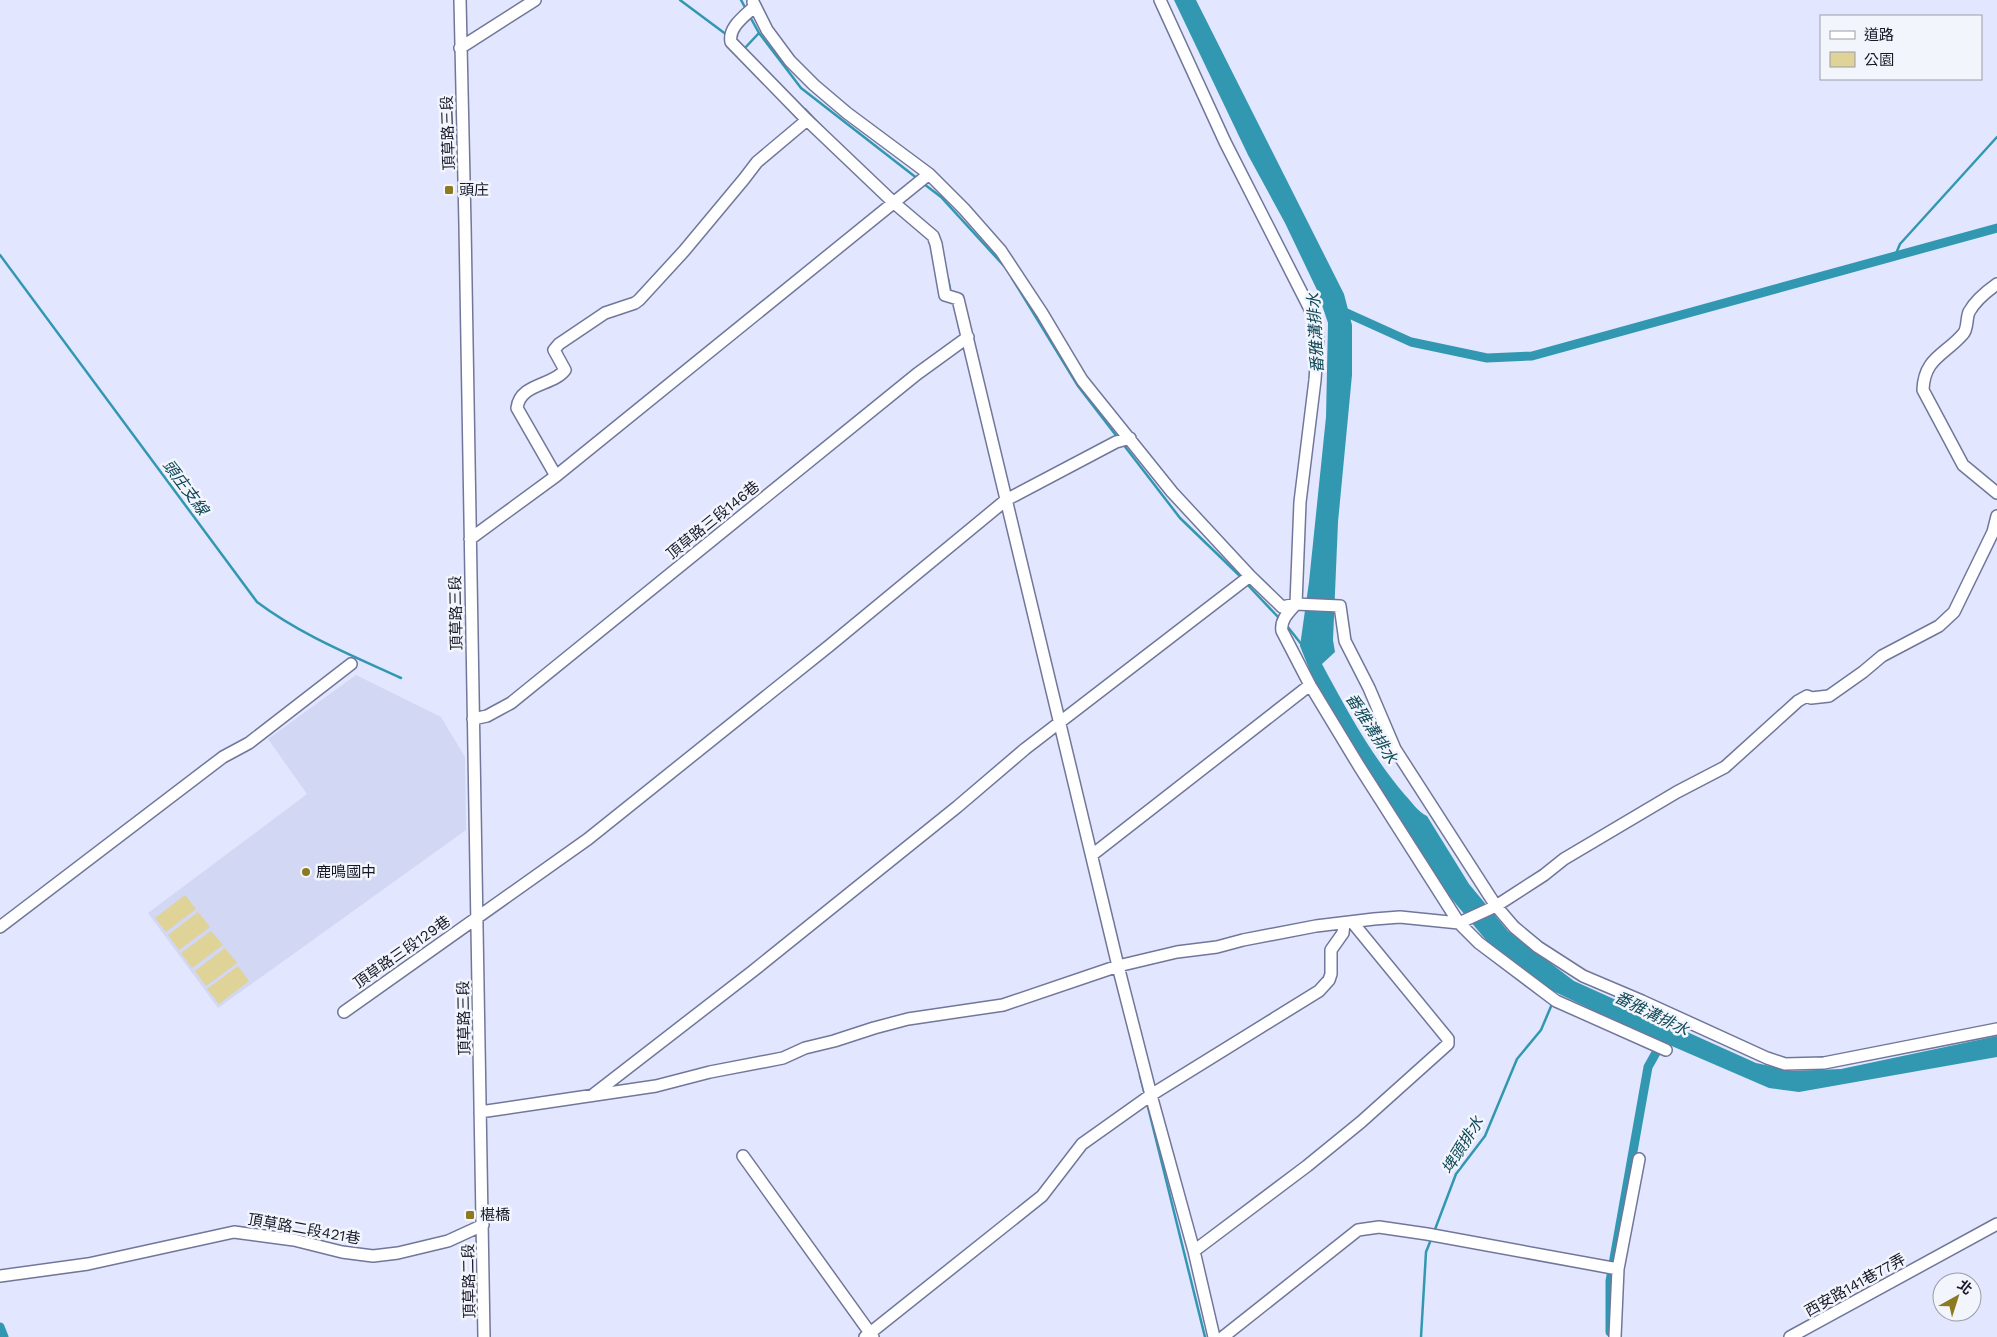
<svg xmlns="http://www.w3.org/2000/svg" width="1997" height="1337" font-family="'Work Sans','Noto Sans TC',sans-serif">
	<rect width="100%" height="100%" fill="#e2e6fe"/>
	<path fill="#d2d7f3" d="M356 675 441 717 465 757 466 830 218 1008 148 913 307 794 268 739Z"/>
	<path fill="#dfd398" d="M185 895 196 909 166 932 155 918Z
		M198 912 210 927 179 950 168 935Z
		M211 931 223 945 192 968 181 953Z
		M225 948 237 963 206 986 195 971Z
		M238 966 249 981 219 1004 207 989Z"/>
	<path fill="#3298b1" d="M1174 0H1196L1344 294 1352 325V375L1338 522 1333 640 1335 652 1322 664C1346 709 1371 755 1405 795 1412 802 1418 812 1427 816L1469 884 1508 931 1574 981 1756 1063 1792 1071 1841 1069 1997 1036V1057L1799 1092 1769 1088 1623 1025 1549 989 1491 946 1450 897 1354 748 1312 676 1300 646 1309 582 1326 417 1328 323 1317 290 1285 223 1248 155Z"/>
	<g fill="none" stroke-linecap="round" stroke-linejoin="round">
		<path stroke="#3298b1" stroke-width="2.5" d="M680 0 727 35
			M741 0 747 11
			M749 15 759 33 801 88 918 179
			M743 50 759 33
			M805 109 822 127
			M924 184 941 197 1005 267
			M0 255 257 602C301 635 351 655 401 678
			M1895 256 1900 244 1997 137
			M1012 278 1078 386 1118 438
			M948 279 951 293
			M1123 444 1180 518 1242 578
			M1245 582 1279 618
			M1287 626 1302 645
			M1140 1076 1145 1095
			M1147 1103 1205 1337
			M1434 1232 1456 1174 1485 1136 1517 1059 1541 1030 1552 1004
			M1421 1337 1426 1252 1432 1237"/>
		<path stroke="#3298b1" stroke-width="9" d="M1338 309 1411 342 1487 358 1532 356 1997 228
			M0 1327 4 1337
			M1610 1332V1281L1648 1067 1662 1042"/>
		<defs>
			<path id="minor" d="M460 0 465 225 484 1337
				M1160 0 1225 142 1312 313 1318 336 1315 380 1300 502 1296 604C1289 612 1280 620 1282 631L1310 685 1359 766 1459 923 1479 943 1556 1001 1666 1050
				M753 2 755 6C745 16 728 27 731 42L807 120 893 202 933 236 936 244 945 295 958 299 1118 966 1151 1095 1194 1251 1214 1337
				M755 6 767 30 790 61 814 85 847 113 929 174 964 209 1001 251 1042 313 1082 380 1172 492 1250 576 1282 607 1296 604 1340 606 1345 641 1369 688 1395 749 1496 906 1514 927 1538 947 1583 976 1642 1001 1767 1058 1785 1064 1824 1063 1997 1029
				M460 48 535 0
				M1997 284C1987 291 1975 301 1969 312 1966 319 1968 329 1963 334 1945 355 1924 358 1923 390L1963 465 1997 493
				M556 476 517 408C520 383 553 386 565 370L554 350 559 344 605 313 635 303 639 300 684 251 744 179 757 162 807 120
				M470 539 556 476 929 174
				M473 719 487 716 511 703 917 374 968 337
				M1092 855 1310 685
				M0 927 223 757 249 743 351 664
				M344 1012 588 839 829 646 1006 500 1116 442 1130 438
				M594 1094 753 971 957 807 1025 749 1250 576
				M480 1112 656 1086 710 1072 783 1058 805 1048 834 1041 874 1028 908 1019 1003 1005 1118 966 1177 952 1217 947 1243 940 1316 926 1374 919 1400 917 1459 923 1496 906 1544 875 1564 859 1677 792 1725 767 1798 701 1807 696 1811 698 1829 696 1863 672 1882 656 1939 626 1954 612 1993 532 1997 516
				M743 1156 873 1337
				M1194 1251 1307 1166 1361 1122 1448 1044V1039L1353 923
				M0 1276 88 1264 234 1232 294 1240 342 1252 373 1256 398 1253 448 1241 483 1225
				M865 1337 1042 1196 1082 1144 1151 1095 1319 991 1329 980 1331 974V950L1343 933 1344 923
				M1223 1337 1358 1230 1379 1227 1427 1234 1618 1269
				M1615 1337 1618 1269 1639 1159
				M1790 1337 1997 1224"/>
		</defs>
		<use href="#minor" stroke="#71779a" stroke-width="14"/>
		<use href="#minor" stroke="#fff" stroke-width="11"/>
	</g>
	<g fill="#8b7a1f" stroke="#f3f5fd" stroke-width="2">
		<rect x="444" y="185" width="10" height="10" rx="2.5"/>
		<circle cx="306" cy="872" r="5"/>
		<rect x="465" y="1210" width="10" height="10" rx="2.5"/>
	</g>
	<g text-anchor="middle" stroke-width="5" stroke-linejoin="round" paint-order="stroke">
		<g font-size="15" fill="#171927" stroke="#f3f5fd">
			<text transform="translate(448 133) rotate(-92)" y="5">頂草路三段</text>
			<text transform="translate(713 520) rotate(-39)" y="5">頂草路三段146巷</text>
			<text transform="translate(456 613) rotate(-91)" y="5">頂草路三段</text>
			<text transform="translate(402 952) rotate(-35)" y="5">頂草路三段129巷</text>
			<text transform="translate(464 1018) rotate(-91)" y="5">頂草路三段</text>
			<text transform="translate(304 1229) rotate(10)" y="5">頂草路二段421巷</text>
			<text transform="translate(469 1281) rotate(-91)" y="5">頂草路二段</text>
			<text transform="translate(1855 1285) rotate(-29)" y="5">西安路141巷77弄</text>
		</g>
		<g font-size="15" fill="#171927" stroke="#f3f5fd" text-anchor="start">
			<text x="459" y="195">頭庄</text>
			<text x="316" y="877">鹿鳴國中</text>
			<text x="480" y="1220">椹橋</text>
		</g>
		<g font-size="16" font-style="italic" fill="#0e4856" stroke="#f3f5fd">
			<text transform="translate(1315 333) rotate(-93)" y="6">番雅溝排水</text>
			<text transform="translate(186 487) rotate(53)" y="6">頭庄支線</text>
			<text transform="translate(1372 728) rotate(57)" y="6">番雅溝排水</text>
			<text transform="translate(1652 1013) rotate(26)" y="6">番雅溝排水</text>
			<text transform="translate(1462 1145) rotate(-58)" y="6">埤頭排水</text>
		</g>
	</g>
	<rect x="1820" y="15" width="162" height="65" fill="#f3f5fd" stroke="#9b9da7"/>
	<rect x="1830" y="31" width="25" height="8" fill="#ffffff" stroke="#9b9da7"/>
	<text x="1864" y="40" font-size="15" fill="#171927">道路</text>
	<rect x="1830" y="52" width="25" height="15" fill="#dfd398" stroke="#9b9da7"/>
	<text x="1864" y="65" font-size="15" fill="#171927">公園</text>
	<g transform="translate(1957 1297) rotate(39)"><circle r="24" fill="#f3f5fd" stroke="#9b9da7"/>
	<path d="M0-4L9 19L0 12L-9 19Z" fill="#8b7a1f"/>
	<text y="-8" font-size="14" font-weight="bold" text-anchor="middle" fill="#171927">北</text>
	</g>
</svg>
